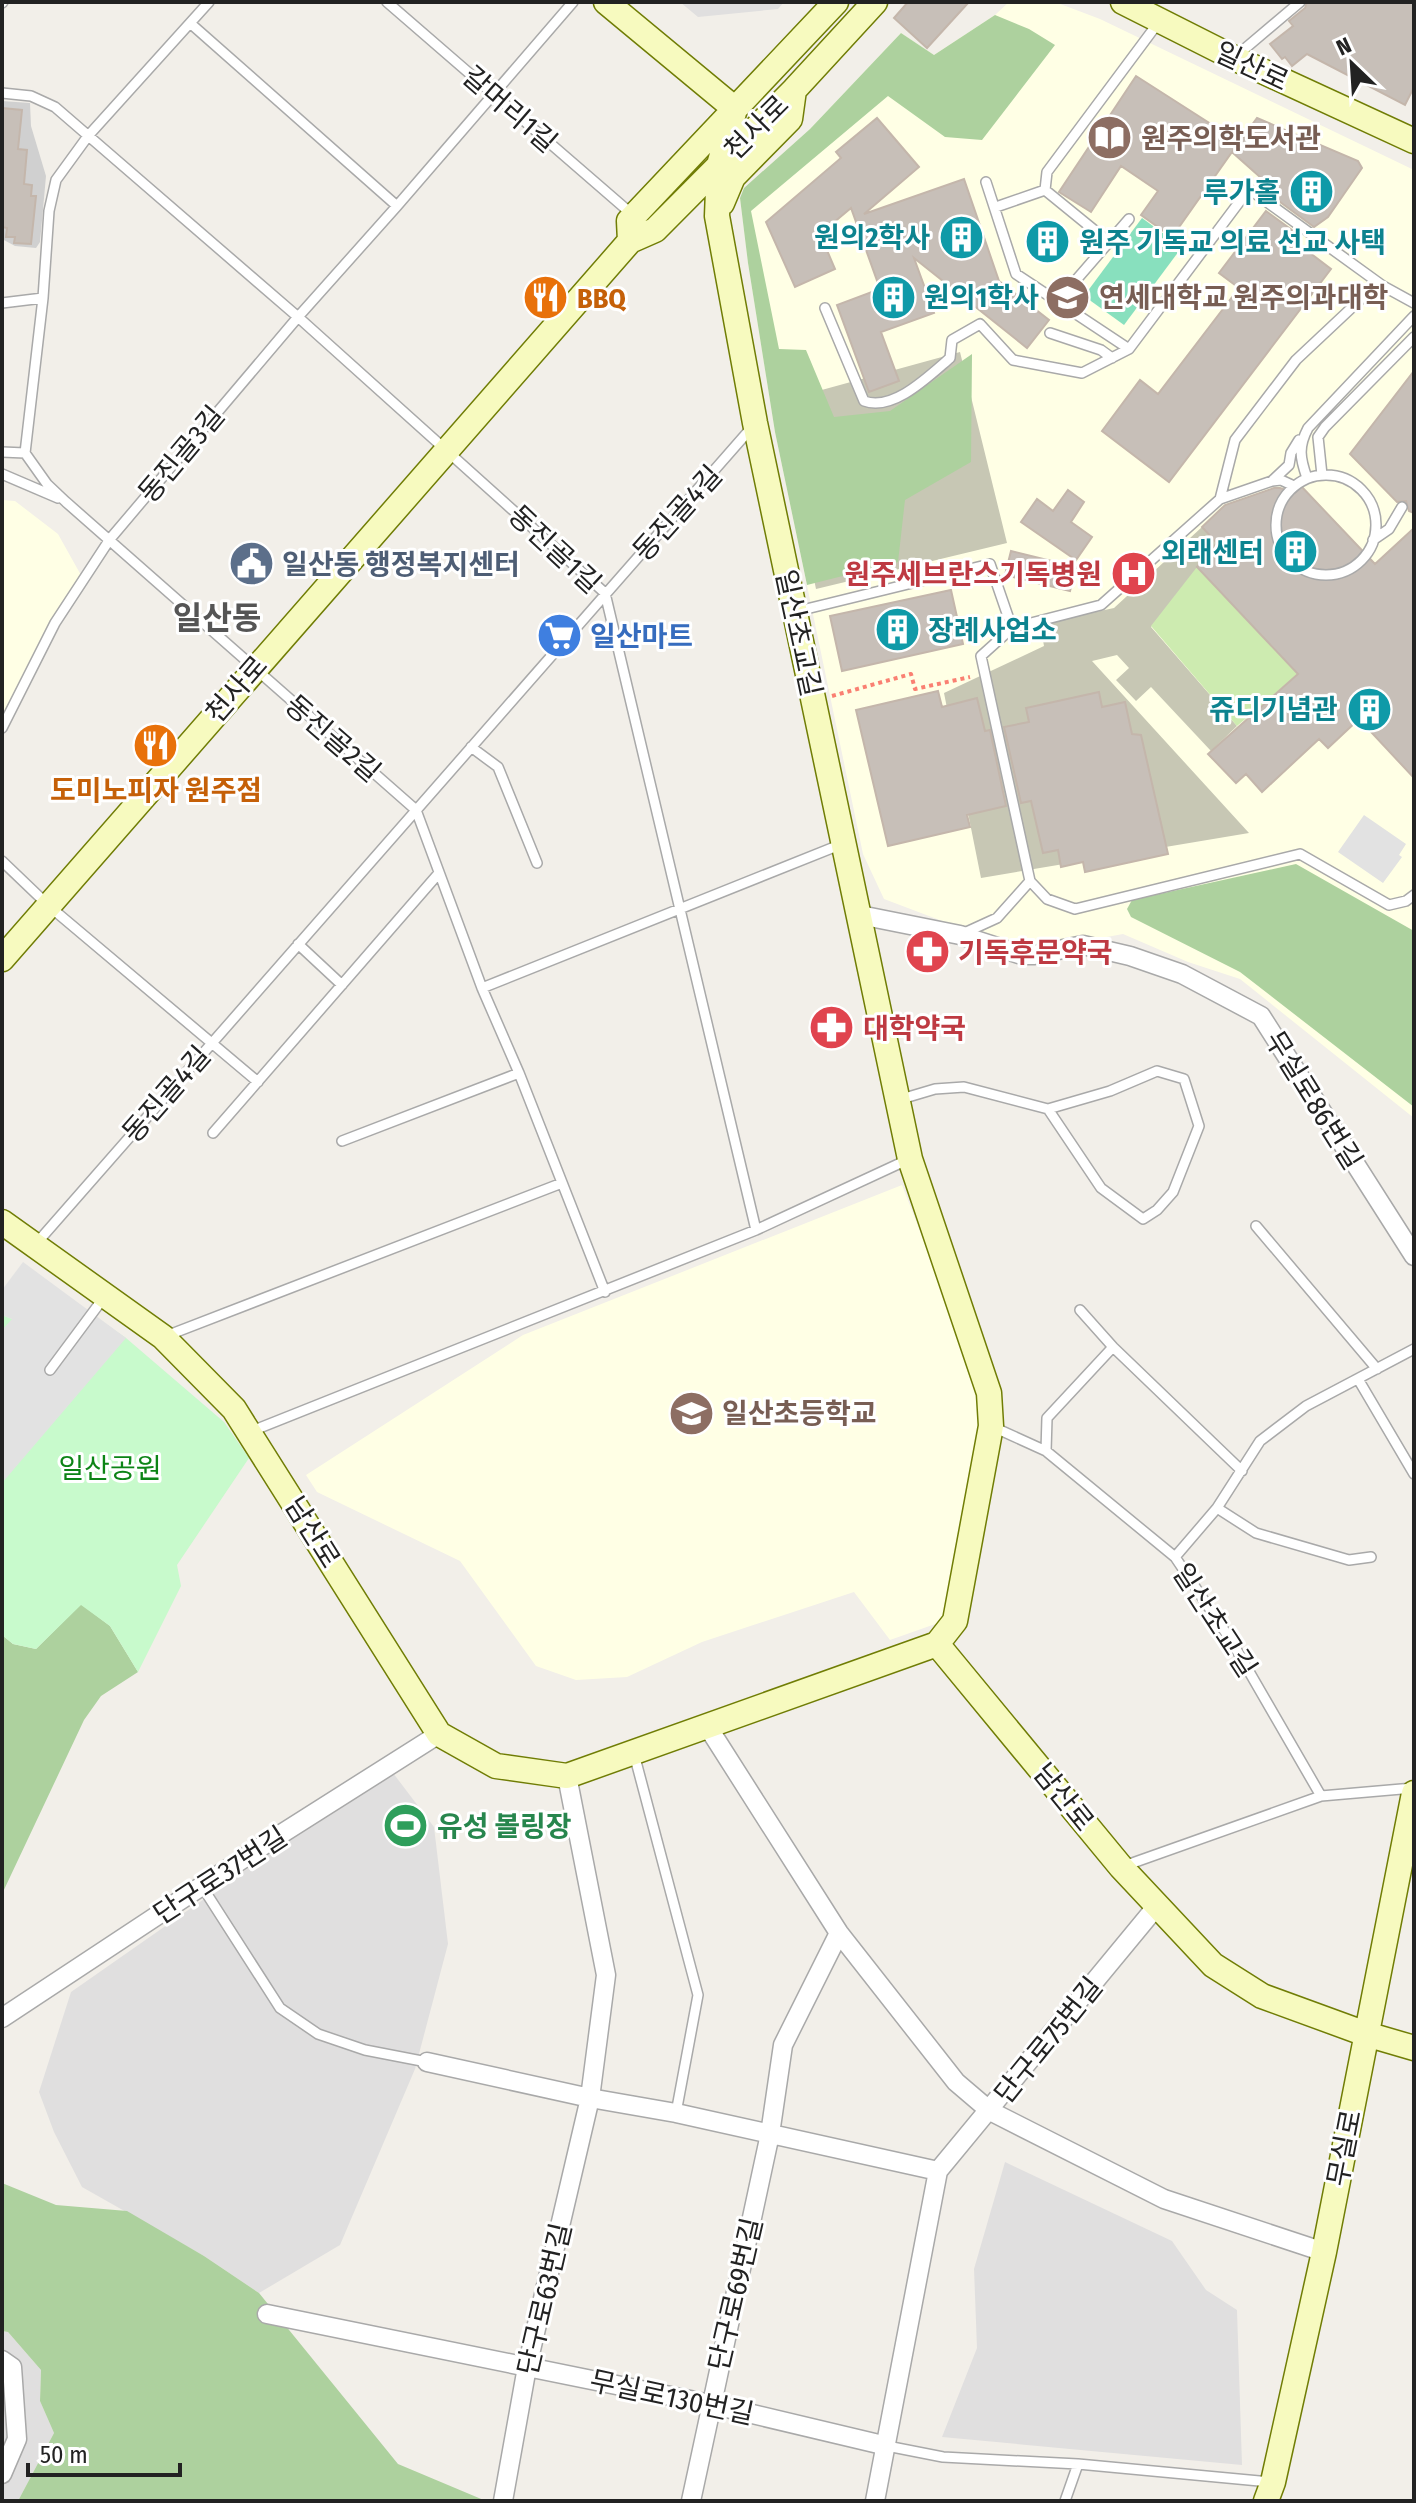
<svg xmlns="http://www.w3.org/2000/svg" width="1416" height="2503" font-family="'Fira Sans Condensed','Noto Sans KR',sans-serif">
	<rect width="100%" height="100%" fill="#f2efe9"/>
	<path fill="#e0dfdf" d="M680 2H784L778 9 698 17Z
		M390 1769 434 1827 448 1944 415 2069 340 2245 259 2293 204 2256 82 2187 54 2132 39 2092 71 1992Z
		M1005 2162 1172 2241 1206 2290 1237 2310 1242 2465 942 2437 977 2348 974 2269Z
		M2 2331 8 2332 41 2370 40 2401 54 2433 18 2501H2Z"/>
	<path fill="#ffffe5" d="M1009 2H1055L1100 19 1414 170V1118L1240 979 1188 962 1123 934 1085 941 1011 947 884 899 863 854 775 432 748 263 740 198 744 188 810 129 901 33 934 55 995 15Z
		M2 500 15 501 58 534 82 577 2 715Z
		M902 1185 983 1393 979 1434 949 1614 941 1622 890 1640 854 1592 702 1642 627 1677 576 1680 536 1666 460 1561 317 1492 306 1475 523 1335Z"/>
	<path fill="#d0d0d0" d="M2 101 30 103 31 126 46 176 40 242 36 248 15 246 2 239Z"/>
	<path fill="#c7c7b4" d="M960 352 1007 543 816 589 778 402Z
		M1202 527 1217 543 1151 627 1237 726 1211 751 1151 687 1136 701 1116 680 1129 668 1117 655 1092 661 1249 833 981 878 944 693 1044 646 1040 624 1114 608Z"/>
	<path fill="#cdebb0" d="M1197 567 1298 674 1237 726 1151 626Z"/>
	<path fill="#add19e" d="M995 15 1029 29 1055 45 982 140 945 137 888 96 751 211 779 349 806 350 834 417 890 411 972 354 971 462 905 500 898 562 807 585 775 432 748 263 740 198 744 188 810 129 901 33 934 55Z
		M1296 864 1414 931V1107L1240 972 1131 917 1127 909 1132 900Z
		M81 1604 110 1626 138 1672 101 1696 84 1720 2 1894V1635L13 1644 36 1649Z
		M2 2183 56 2205 127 2211 204 2256 259 2293 398 2464 486 2501H18L54 2433 40 2401 41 2370 8 2332 2 2331Z"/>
	<path fill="#c8facc" d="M75 1303 126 1338 224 1422 249 1458 177 1565 181 1586 138 1672 110 1626 81 1605 36 1649 13 1644 2 1635V1315L12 1319Z"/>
	<path fill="#88e0be" d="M1142 218 1182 247 1124 325 1084 296Z"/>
	<path fill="#e2e2e2" d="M1364 815 1406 844 1399 855 1402 857 1383 883 1338 852Z
		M23 1262 126 1338 2 1483V1330L12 1319 2 1315V1290Z"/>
	<path fill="#c7bfb8" stroke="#c4b6ab" stroke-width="2" d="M908 2H969L927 48 894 18Z
		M1307 2H1414V87L1405 105 1307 54 1292 66 1285 57 1282 59 1270 44 1293 26 1289 21 1305 8Z
		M1136 76 1239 142 1172 237 1141 215 1158 191 1121 166 1091 212 1059 192Z
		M2 108 22 110 18 149 27 150 24 184 32 185 31 196H36L31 244 14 243 15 237H6L7 228 2 227Z
		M877 118 919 167 864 214 964 179 999 281 1049 320 1027 348 914 258 934 313 881 332 899 381 869 392 837 305 880 289 851 208 820 234 835 269 795 287 766 222 841 158 836 152Z
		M1257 118 1358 161 1362 168 1328 217 1314 227 1276 199 1279 194 1232 152Z
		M1266 211 1300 236 1293 240 1331 269 1169 482 1102 431 1140 380 1158 394 1239 288 1219 273Z
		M1062 227 1063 256 1034 257 1033 228Z
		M1414 371V513L1409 511 1406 501 1397 502 1350 454Z
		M1301 486 1375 564 1414 528V778L1359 719 1328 748 1319 739 1262 792 1246 774 1236 783 1208 754 1298 674 1197 567 1217 543 1202 527 1225 505 1274 488H1280L1295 493Z
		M1068 490 1084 502 1071 522 1092 537 1076 560 1021 522 1037 499 1053 511Z
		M1011 551 1076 567 1070 591 1005 575Z
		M951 590 963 644 842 671 830 616Z
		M938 691 942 707 977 698 985 731 990 730 1006 806 967 815 970 827 888 846 856 710Z
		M1099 692 1102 707 1125 702 1132 734 1141 735 1168 854 1085 872 1083 862 1061 867 1058 850 1043 853 1031 801 1021 803 1004 727 1029 722 1026 708Z"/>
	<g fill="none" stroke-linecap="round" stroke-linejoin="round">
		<defs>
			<path id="lane" d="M387 2 634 216
				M2 3 3 2
				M190 23 397 206
				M1235 57 1300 2
				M2 93 31 96 55 107 298 317 605 593 756 1230
				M986 182 1016 274 1129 349
				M1045 190 1047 172 1158 23
				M1045 190 1110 243
				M996 207 1045 190
				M1378 283 1296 360 1235 440 1220 499 1101 605 1012 628 981 656 1030 881 1047 899 1075 909 1300 854 1389 905 1406 901 1414 895
				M1057 302 1129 219
				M2 303 43 298
				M825 308 864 401C893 412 929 376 950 358L952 340 980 324 1013 360 1082 373 1129 349 1249 189 1383 286 1414 303
				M1050 333 1101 350 1112 358
				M2 452 25 453 47 484 66 502 416 810 482 988 519 1073 605 1292
				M25 453 43 298 49 211 56 180 88 136 209 2
				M2 474 58 498
				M1322 475 1318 437 1325 427 1414 337
				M1276 525a50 50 0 1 1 100 0a50 50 0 1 1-100 0Z
				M1307 478C1300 458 1298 447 1308 428L1414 316
				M1273 480 1289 465 1291 453 1299 440
				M1220 499 1272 481 1281 480 1294 486
				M1373 540 1389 529 1402 507
				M798 611 990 564 1012 628
				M2 728 55 623 110 539 298 317 397 206 573 2
				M471 747 498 767 537 863
				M2 861 49 906 258 1082
				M962 934 997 918 1030 881
				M298 944 342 985
				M482 988 842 844
				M898 1100 935 1089 964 1087 1048 1109 1110 1091 1157 1071 1184 1079 1199 1126 1173 1192 1157 1210 1143 1219 1101 1188 1048 1109
				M213 1133 439 873
				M342 1141 519 1073
				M1256 1226 1377 1369
				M35 1245 753 426
				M1080 1310 1113 1347 1242 1471
				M166 1336 562 1183
				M50 1370 105 1296
				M1358 1379 1414 1474
				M991 1426 1046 1451 1175 1557 1232 1642 1321 1796
				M252 1431 756 1230 907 1160
				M1046 1451 1047 1418 1113 1347
				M1217 1508 1256 1533 1349 1560 1371 1557
				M1175 1557 1217 1508 1260 1441 1306 1406 1414 1349
				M634 1754 698 1995 676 2113
				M1124 1866 1321 1796 1413 1788
				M203 1888 280 2008 318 2034 365 2050 427 2062
				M887 2446 943 2457 1078 2464 1270 2482
				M1065 2501 1078 2464"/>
			<path id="street" d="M860 915 960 935 1022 955H1034L1083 945 1130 956 1182 974 1261 1016 1414 1256
				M706 1724 839 1933 956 2082 990 2111 1164 2199 1324 2252
				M2 2018 267 1843 439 1734
				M427 2062 590 2098 676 2113 938 2171
				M267 2314 710 2404 887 2446
				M2 2360 12 2367 17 2439 2 2474
				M503 2501 527 2367 590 2098 606 1975 567 1776
				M691 2501 770 2134 783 2045 839 1933
				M875 2501 938 2171 1156 1907"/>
			<path id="secondary" d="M606 2 735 109 719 165 717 216 755 423 910 1159 989 1393 991 1426 955 1621 937 1644
				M1123 2 1234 58 1414 141
				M722 203 733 177 790 119 794 90
				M630 241 629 221 836 2
				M2 959 630 241 655 230 794 90 875 2
				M2 1222 163 1337 234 1409 439 1734 496 1766 567 1776 937 1644
				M937 1644 1121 1867 1213 1965 1262 1996 1366 2034 1414 2048
				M1266 2501 1273 2482 1324 2252 1414 1793"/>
		</defs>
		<use href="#lane" stroke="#a9a9a9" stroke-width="12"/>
		<use href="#street" stroke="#a9a9a9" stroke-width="21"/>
		<use href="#secondary" stroke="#707d05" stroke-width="27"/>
		<path stroke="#fa8072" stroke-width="4" stroke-dasharray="4 4" stroke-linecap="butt" d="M832 696 911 674 915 689 970 677"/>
		<use href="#lane" stroke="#fff" stroke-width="9"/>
		<use href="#street" stroke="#fff" stroke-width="18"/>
		<use href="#secondary" stroke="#f7fabf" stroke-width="24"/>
	</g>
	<defs>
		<symbol id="library-disc" viewBox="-11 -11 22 22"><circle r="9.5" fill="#8d6e63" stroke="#fff"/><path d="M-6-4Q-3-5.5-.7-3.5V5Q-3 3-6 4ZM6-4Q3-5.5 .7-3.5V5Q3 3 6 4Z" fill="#fff"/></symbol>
		<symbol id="building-disc" viewBox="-11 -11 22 22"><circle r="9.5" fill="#0f9aa8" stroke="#fff"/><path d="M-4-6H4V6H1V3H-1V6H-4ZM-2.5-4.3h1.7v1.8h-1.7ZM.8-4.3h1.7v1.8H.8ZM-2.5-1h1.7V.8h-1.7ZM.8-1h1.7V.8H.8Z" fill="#fff"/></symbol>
		<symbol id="university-disc" viewBox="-11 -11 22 22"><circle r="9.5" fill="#8d6e63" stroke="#fff"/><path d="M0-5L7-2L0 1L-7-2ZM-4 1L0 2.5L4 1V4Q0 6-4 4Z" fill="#fff"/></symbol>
		<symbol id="restaurant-disc" viewBox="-11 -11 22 22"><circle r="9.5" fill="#e8710a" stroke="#fff"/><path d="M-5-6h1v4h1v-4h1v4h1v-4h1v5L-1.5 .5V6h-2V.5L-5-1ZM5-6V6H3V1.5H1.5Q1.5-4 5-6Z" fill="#fff"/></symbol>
		<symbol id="civic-disc" viewBox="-11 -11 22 22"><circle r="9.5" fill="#5c6f8a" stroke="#fff"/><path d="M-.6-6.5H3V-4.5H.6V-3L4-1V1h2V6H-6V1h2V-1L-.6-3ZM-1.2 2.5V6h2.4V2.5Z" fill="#fff"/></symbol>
		<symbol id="hospital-disc" viewBox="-11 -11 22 22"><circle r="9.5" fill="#e0444e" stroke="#fff"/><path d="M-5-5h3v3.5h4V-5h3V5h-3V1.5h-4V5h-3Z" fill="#fff"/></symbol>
		<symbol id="supermarket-disc" viewBox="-11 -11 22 22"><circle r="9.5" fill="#3f7fe0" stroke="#fff"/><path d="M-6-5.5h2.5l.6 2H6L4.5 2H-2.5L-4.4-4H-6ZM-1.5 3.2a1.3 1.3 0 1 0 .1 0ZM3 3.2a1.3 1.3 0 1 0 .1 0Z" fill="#fff"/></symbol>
		<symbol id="pharmacy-disc" viewBox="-11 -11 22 22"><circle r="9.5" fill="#e0444e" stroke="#fff"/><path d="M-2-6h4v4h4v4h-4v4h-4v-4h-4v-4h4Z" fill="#fff"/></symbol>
		<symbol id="school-disc" viewBox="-11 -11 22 22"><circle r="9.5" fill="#8d6e63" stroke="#fff"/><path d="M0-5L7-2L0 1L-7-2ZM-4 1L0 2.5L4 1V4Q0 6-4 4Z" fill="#fff"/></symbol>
		<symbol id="stadium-disc" viewBox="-11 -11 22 22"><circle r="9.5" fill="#2e9e5b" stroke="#fff"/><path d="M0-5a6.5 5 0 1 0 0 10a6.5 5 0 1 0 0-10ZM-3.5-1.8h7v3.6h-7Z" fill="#fff"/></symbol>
	</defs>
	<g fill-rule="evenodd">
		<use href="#library-disc" x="1084" y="112" width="51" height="51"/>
		<use href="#building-disc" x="1286" y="166" width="51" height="51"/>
		<use href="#building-disc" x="936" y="212" width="51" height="51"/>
		<use href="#building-disc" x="1022" y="216" width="51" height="51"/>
		<use href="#building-disc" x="868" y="272" width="51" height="51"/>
		<use href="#university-disc" x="1042" y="272" width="51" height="51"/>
		<use href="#restaurant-disc" x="520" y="272" width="51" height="51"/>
		<use href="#building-disc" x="1270" y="526" width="51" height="51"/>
		<use href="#civic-disc" x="226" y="538" width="51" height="51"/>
		<use href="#hospital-disc" x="1108" y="548" width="51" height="51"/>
		<use href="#building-disc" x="872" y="604" width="51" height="51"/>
		<use href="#supermarket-disc" x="534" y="610" width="51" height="51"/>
		<use href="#building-disc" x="1344" y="684" width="51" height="51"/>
		<use href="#restaurant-disc" x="130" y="720" width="51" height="51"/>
		<use href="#pharmacy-disc" x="902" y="926" width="51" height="51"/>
		<use href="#pharmacy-disc" x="806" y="1002" width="51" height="51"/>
		<use href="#school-disc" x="666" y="1388" width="51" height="51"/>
		<use href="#stadium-disc" x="380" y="1800" width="51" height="51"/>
	</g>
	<g text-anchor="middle" stroke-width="6" stroke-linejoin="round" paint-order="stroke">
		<g font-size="28" fill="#222" stroke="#fff">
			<text transform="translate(1252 66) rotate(25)" y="10">일산로</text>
			<text transform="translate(510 109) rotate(41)" y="10">갈머리1길</text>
			<text transform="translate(756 127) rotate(-45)" y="10">천사로</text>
			<text transform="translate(181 454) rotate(-50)" y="10">동진골3길</text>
			<text transform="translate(677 513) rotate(-48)" y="10">동진골4길</text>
			<text transform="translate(555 549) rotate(43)" y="10">동진골1길</text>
			<text transform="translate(799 633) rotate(78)" y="10">일산초교길</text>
			<text transform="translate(236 689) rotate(-49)" y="10">천사로</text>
			<text transform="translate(333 738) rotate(41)" y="10">동진골2길</text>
			<text transform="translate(166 1094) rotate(-49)" y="10">동진골4길</text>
			<text transform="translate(1314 1100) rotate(58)" y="10">무실로86번길</text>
			<text transform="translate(313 1532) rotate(58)" y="10">남산로</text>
			<text transform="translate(1215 1620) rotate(57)" y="10">일산초교길</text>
			<text transform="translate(1064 1797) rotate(51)" y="10">남산로</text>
			<text transform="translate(220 1875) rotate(-33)" y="10">단구로37번길</text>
			<text transform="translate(1048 2040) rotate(-51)" y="10">단구로75번길</text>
			<text transform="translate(1344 2148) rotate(-79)" y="10">무실로</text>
			<text transform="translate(735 2294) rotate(-77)" y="10">단구로69번길</text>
			<text transform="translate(544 2299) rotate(-77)" y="10">단구로63번길</text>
			<text transform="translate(672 2397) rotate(12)" y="10">무실로130번길</text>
		</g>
		<g font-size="28" font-weight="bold" fill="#785e54" stroke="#fff" text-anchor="start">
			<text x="1141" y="148">원주의학도서관</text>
			<text x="1099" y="307">연세대학교 원주의과대학</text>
			<text x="722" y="1423">일산초등학교</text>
		</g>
		<g font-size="28" font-weight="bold" fill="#0d838f" stroke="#fff" text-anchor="end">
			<text x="1280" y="202">루가홀</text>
			<text x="930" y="247">원의2학사</text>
			<text x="1079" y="252" text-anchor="start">원주 기독교 의료 선교 사택</text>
			<text x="924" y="307" text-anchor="start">원의1학사</text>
			<text x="1264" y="562">외래센터</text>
			<text x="928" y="640" text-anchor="start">장례사업소</text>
			<text x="1338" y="719">쥬디기념관</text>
		</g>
		<g font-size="28" font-weight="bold" fill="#c56008" stroke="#fff" text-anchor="start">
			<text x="577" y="308">BBQ</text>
			<text x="156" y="800" text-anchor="middle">도미노피자 원주점</text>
		</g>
		<g font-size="28" font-weight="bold" fill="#4e5e75" stroke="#fff" text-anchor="start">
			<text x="282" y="574">일산동 행정복지센터</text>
		</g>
		<g font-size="28" font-weight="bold" fill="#be3a42" stroke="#fff" text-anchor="start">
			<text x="1102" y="584" text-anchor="end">원주세브란스기독병원</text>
			<text x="958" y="962">기독후문약국</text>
			<text x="863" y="1038">대학약국</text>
		</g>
		<g font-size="28" font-weight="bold" fill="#366cbe" stroke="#fff" text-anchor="start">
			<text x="590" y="646">일산마트</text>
		</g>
		<g font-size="28" fill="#0c8416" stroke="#fff">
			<text x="110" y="1478">일산공원</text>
		</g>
		<g font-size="28" font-weight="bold" fill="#27864d" stroke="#fff" text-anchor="start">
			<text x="437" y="1836">유성 볼링장</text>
		</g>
		<g font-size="32" font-weight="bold" fill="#555" stroke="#fff">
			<text x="217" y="629">일산동</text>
		</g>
	</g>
	<rect width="1416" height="2503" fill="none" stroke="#222222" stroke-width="8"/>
	<g transform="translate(1352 64) rotate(335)" stroke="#ffffff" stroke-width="6" paint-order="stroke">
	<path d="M0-6L14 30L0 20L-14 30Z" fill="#222222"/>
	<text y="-12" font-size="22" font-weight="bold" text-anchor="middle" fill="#222222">N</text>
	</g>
	<path d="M28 2463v12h152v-12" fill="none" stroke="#222222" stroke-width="4"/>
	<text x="40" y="2463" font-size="24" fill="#222222" stroke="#ffffff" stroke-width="6" paint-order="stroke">50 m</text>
</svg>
